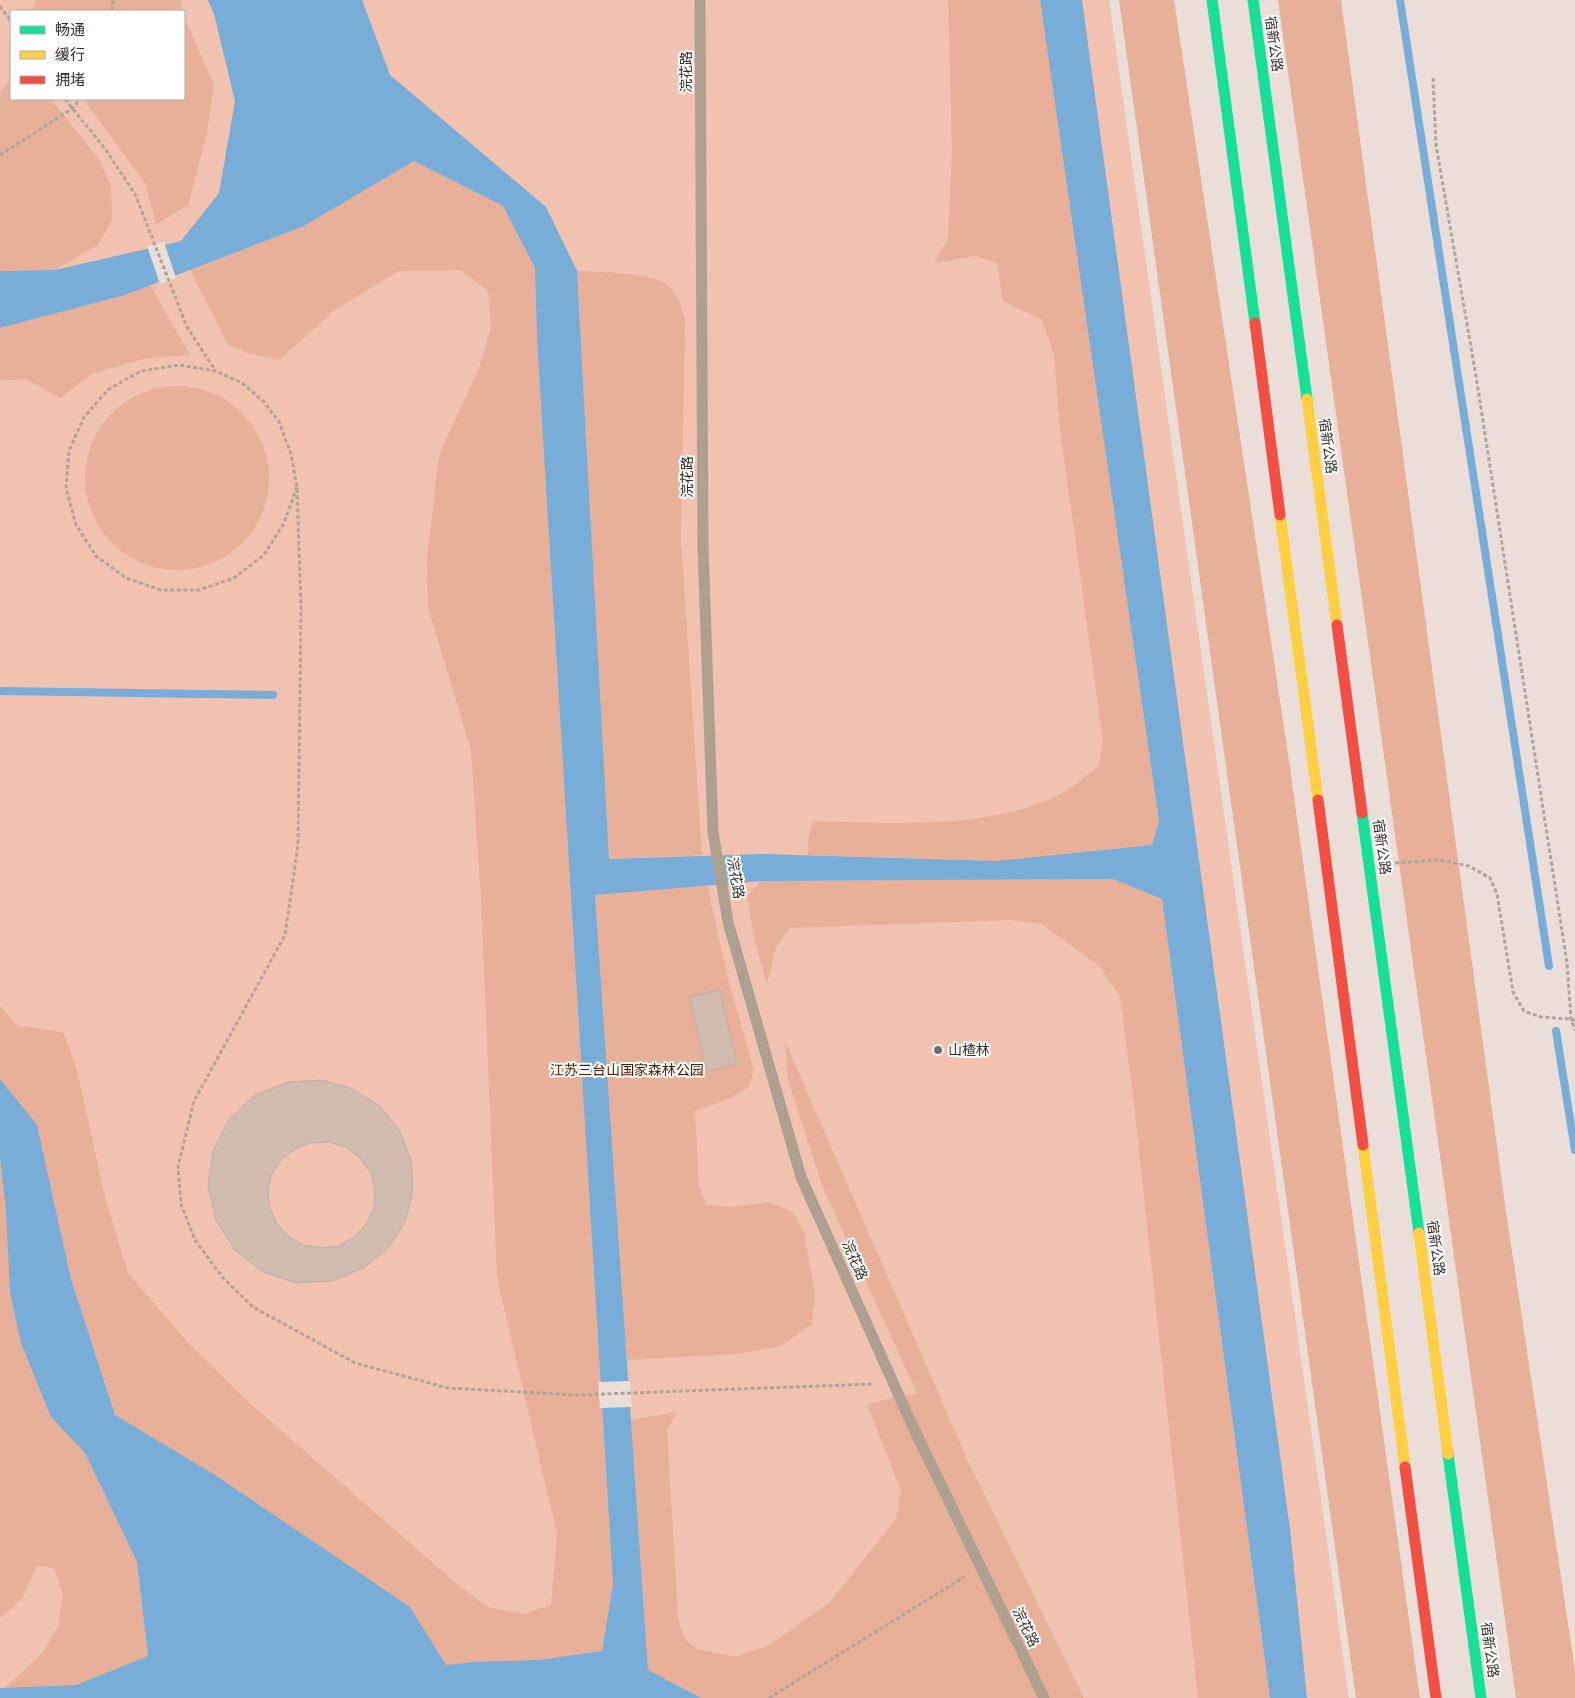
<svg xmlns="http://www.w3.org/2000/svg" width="1575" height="1698" font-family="'Nunito Sans','Noto Sans SC',sans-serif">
	<rect width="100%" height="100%" fill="#ebded9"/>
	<path fill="#f1c2b0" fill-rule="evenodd" d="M0 0H1109L1349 1698H0ZM11 11H184V99H11Z"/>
	<path fill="#e8b098" d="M37 0H181L183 11H31Z
		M948 0H1040L1159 821 1152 845 998 861 808 855V838L813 821C892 823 1018 833 1082 779 1087 775 1096 770 1098 764 1101 758 1101 749 1103 742L1059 421 1054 355 1042 320 1003 301 997 263 975 256 934 263 948 239 952 150Z
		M1119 0H1174L1287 747 1420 1698H1356Z
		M1278 0H1341L1505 1205 1575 1670V1698H1516Z
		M184 13 186 22 214 84 207 132 188 205 156 224 145 183 83 99H184Z
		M11 79V99H51L100 161 111 186 112 220 99 244 55 270 0 271V92Z
		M414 161 503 206 535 268 537 340 613 1584 602 1651 539 1660 472 1662 446 1665 410 1607 115 1415 71 1279 37 1125 0 1079V1006L18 1026 63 1032 77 1070 105 1197 128 1273 192 1347 252 1405 457 1584 488 1607 523 1614 551 1605 557 1534 497 1278 481 899 471 750 428 608 427 559 439 455 479 368 491 328 488 291 461 270 399 271 335 310 279 360 248 353 228 345 190 270 304 226Z
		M577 271C599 272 656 272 671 288 679 298 682 308 685 320L681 539 702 855 609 859Z
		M150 285 190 355 143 359 91 374 61 398 25 379 0 380V328L125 295Z
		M85 478a92 92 0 1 1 184 0a92 92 0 1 1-184 0Z
		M1113 879 1162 899 1270 1698H1198L1134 1104 1120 997 1100 967 1042 924 1011 920 790 928 776 947 767 984 754 938 747 897 760 881Z
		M707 885 728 979 754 1070 749 1087 731 1098 695 1111 699 1186 706 1205 731 1207 769 1202 793 1212 804 1233 815 1294 812 1324 781 1346 739 1354 627 1360 595 894Z
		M785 1041 968 1461 1084 1698H701L648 1670 631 1420 677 1412 667 1430 678 1617 684 1638 697 1649 735 1657 769 1645 829 1603 896 1519 901 1491 867 1404 917 1393 823 1188 788 1080Z
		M0 1159 6 1210 51 1417 85 1453 137 1562 148 1656 76 1685 5 1688 44 1651 58 1626 63 1595 54 1568 37 1565 22 1599 0 1618Z"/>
	<path fill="#77add7" d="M208 0H362L390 75 546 207 577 271 609 859 760 854 997 861 1152 845 1159 821 1040 0H1082L1290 1529 1307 1698H1270L1162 899 1113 879 760 881 595 895 648 1670 701 1698H0V1688L76 1685 148 1656 137 1562 85 1453 51 1417 21 1343 10 1292 6 1210 0 1159V1079L37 1125 71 1279 115 1415 215 1475 410 1607 446 1665 472 1662 539 1660 602 1651 613 1584 537 340 535 268 503 206 414 161 304 226 125 295 0 328V271L55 270 181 241 219 193 235 101 214 14Z"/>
	<path fill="#ebded9" d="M164 242 176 278 160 284 147 246Z
		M630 1381 632 1407 600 1408 598 1382Z"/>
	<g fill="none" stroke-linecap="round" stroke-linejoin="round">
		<path stroke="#77add7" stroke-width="8" d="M1400 0 1549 966
			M0 691 273 695
			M1556 1031 1575 1150"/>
	</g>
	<path fill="#d1bbae" stroke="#b9b0ab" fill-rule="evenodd" d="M720 990 737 1064 707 1071 689 997Z
		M323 1080 353 1089 380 1106 399 1130 411 1160 413 1191 405 1222 388 1248 364 1268 332 1281 296 1283 263 1272 235 1250 216 1220 208 1186 213 1151 229 1119 255 1095 288 1082ZM329 1142 346 1147 360 1158 371 1173 375 1190 374 1208 366 1224 354 1237 338 1246 321 1248 304 1245 289 1237 277 1224 270 1208 268 1191 272 1174 281 1160 295 1149 311 1143Z"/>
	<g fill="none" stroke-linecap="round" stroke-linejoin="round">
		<path stroke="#b0a49a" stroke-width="3" stroke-dasharray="4 2.5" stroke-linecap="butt" d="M0 6 11 22
			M112 11 113 0
			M1433 78 1436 145 1476 376 1567 963 1571 1019 1575 1030
			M65 99 106 150 135 194 187 327 215 370
			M0 155 72 109 80 99
			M297 487 284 523 264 555 234 578 199 590H161L126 578 96 556 76 525 66 488 69 451 84 417 109 389 141 371 179 365 216 371 242 383 264 402 279 422 291 454 297 487 301 609 298 845 285 935 194 1101 178 1167 181 1204 195 1240 223 1278 253 1307 355 1363 448 1388 577 1395 873 1384
			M1395 863 1439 860 1469 866 1490 878 1497 894 1513 992 1524 1011 1541 1017 1571 1019 1575 1021
			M769 1698 964 1577"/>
		<path stroke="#aea091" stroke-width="11" d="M700 0 703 547 713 832 728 922 801 1177 913 1427 1044 1698"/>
		<path stroke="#16e098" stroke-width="11" d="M1212 0 1255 323
			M1253 0 1307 399
			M1362 813 1419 1233
			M1448 1454 1481 1698"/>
		<path stroke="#ffcf43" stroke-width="11" d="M1307 399 1337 625
			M1280 515 1318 800
			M1363 1145 1405 1467
			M1419 1233 1448 1454"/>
		<path stroke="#f24e42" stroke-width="11" d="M1255 323 1280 515
			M1337 625 1362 813
			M1318 800 1363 1145
			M1405 1467 1436 1698"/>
	</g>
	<circle fill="#756c67" stroke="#fff" stroke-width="2" cx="938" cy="1050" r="5"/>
	<g text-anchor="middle" stroke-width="4" stroke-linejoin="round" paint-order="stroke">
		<g font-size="14" fill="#362e2a" stroke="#fff">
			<text transform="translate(1274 44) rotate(82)" y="5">宿新公路</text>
			<text transform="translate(686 72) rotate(-90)" y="5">浣花路</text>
			<text transform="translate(1328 446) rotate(82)" y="5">宿新公路</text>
			<text transform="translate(687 477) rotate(-90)" y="5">浣花路</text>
			<text transform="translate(1382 847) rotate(82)" y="5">宿新公路</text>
			<text transform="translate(736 878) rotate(80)" y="5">浣花路</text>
			<text transform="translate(1436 1248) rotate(82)" y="5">宿新公路</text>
			<text transform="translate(855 1260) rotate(66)" y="5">浣花路</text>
			<text transform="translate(1026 1627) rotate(64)" y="5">浣花路</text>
			<text transform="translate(1490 1650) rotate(82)" y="5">宿新公路</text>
		</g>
		<g font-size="14" fill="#362e2a" stroke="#fff" text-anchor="start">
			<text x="948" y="1055">山楂林</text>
		</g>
		<g font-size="14" fill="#521900" stroke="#fff">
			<text x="627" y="1075">江苏三台山国家森林公园</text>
		</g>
	</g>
	<rect x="10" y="10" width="175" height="90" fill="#ffffff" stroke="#afabaa"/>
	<rect x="20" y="26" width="25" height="8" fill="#16e098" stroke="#afabaa"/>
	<text x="55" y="35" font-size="15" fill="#362e2a">畅通</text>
	<rect x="20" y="51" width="25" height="8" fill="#ffcf43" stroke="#afabaa"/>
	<text x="55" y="60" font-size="15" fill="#362e2a">缓行</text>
	<rect x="20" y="76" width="25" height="8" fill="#f24e42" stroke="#afabaa"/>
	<text x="55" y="85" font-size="15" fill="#362e2a">拥堵</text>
</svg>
